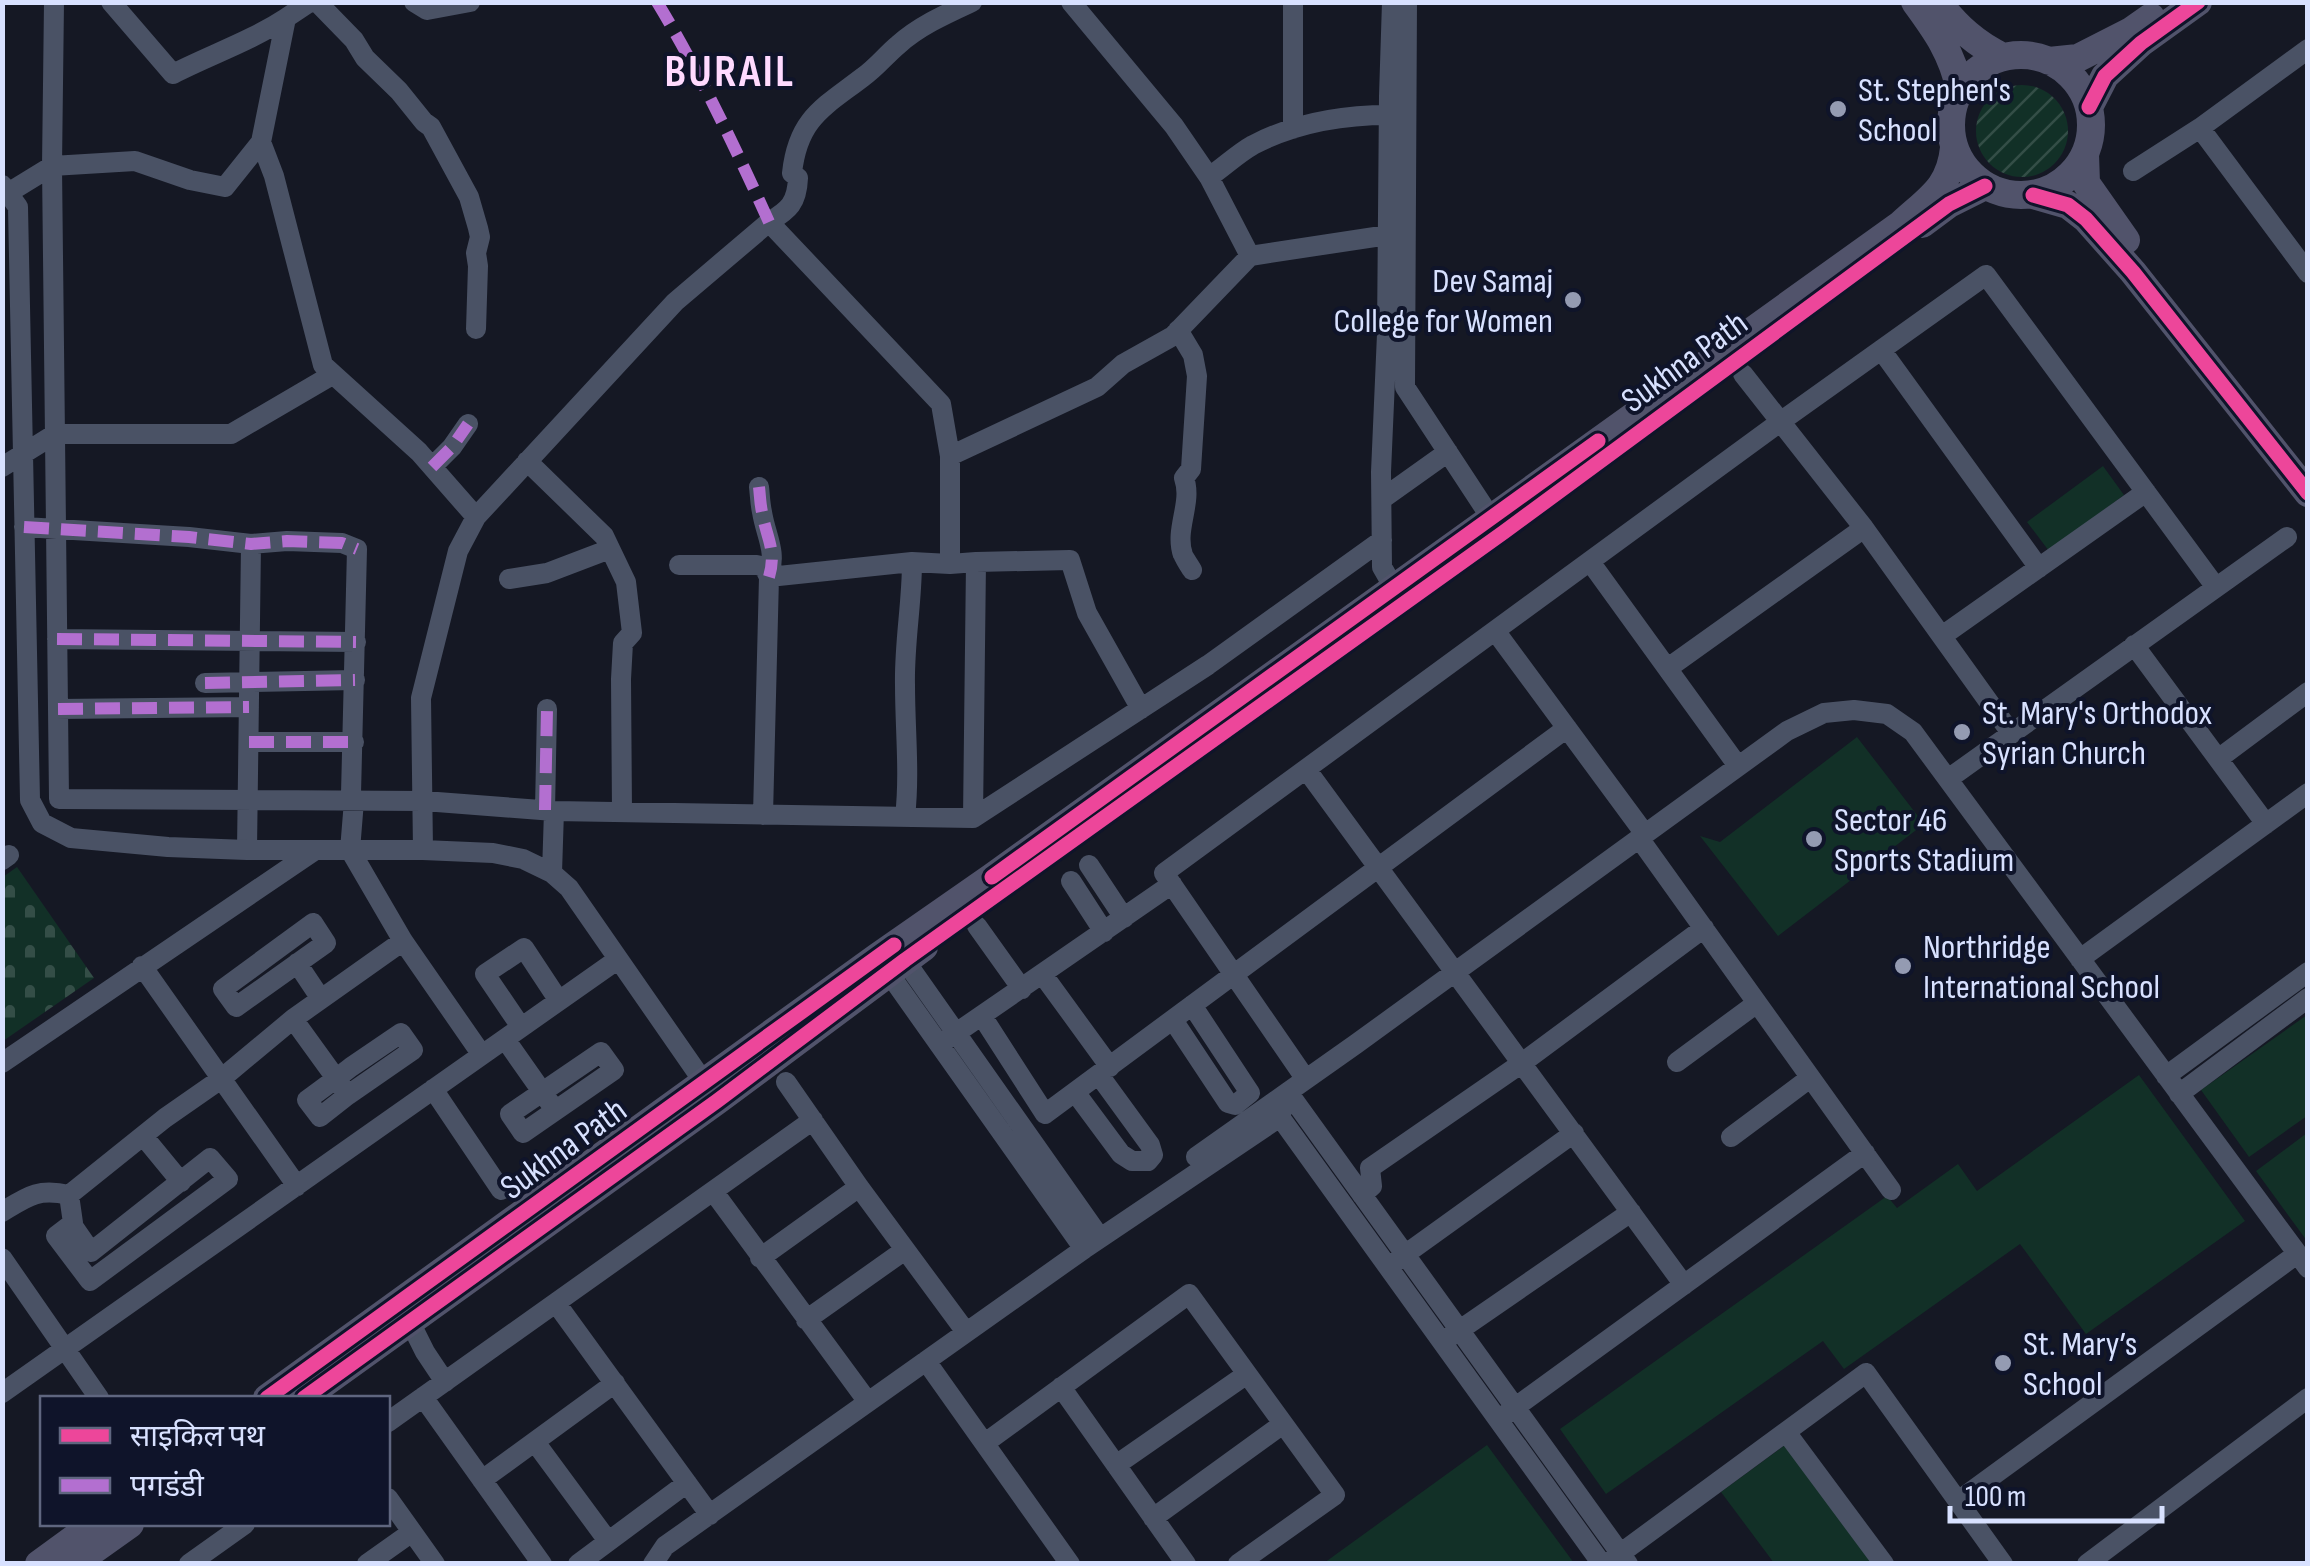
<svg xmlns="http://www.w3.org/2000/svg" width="2310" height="1566" font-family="'Sofia Sans Condensed','Noto Sans Devanagari',sans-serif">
	<defs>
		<pattern id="cemetery-stones" width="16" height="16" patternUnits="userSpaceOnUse" patternTransform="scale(2.5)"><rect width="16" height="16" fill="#123027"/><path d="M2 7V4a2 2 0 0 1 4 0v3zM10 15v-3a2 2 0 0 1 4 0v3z" fill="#344e47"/></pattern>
		<pattern id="garden-furrows" width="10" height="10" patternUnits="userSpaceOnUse" patternTransform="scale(2.5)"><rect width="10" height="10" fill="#123027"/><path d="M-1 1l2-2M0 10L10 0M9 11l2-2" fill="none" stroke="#344e47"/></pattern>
	</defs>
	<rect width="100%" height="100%" fill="#151824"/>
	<path fill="#123027" d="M2103 466 2124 495 2049 551 2027 522Z
		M1857 737 1924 824 1778 936 1700 836 1720 842Z
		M2307 1015V1116L2249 1157 2201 1090Z
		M2139 1075 2245 1221 2086 1334 2020 1244 1844 1369 1823 1341 1606 1494 1560 1429 1887 1196 1897 1208 1958 1164 1977 1191Z
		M2307 1133V1241L2256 1171Z
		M1487 1445 1574 1563H1324Z
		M1785 1445 1873 1563H1774L1721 1492Z"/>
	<path fill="url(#cemetery-stones)" d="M17 867 94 978 3 1041V877Z"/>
	<path fill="url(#garden-furrows)" d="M1976 131a46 46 0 1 1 92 0a46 46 0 1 1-92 0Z"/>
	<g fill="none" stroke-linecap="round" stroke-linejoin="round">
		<path stroke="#4a5265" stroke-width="20" d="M111 2 173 74C210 55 251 41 286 18
			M310 2 286 18 261 142 225 187 190 180 135 161 52 166 59 799 424 801 554 811
			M317 2 354 40 365 58 399 91 424 122 431 127 469 197 478 228 480 237 476 253 478 266 476 329
			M414 2 427 10 470 2
			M1071 2 1174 126 1209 177 1250 256
			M1293 2V129
			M1392 2 1389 96 1387 334 1381 472 1382 567 1394 588
			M1407 2 1405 387 1491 518
			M2200 128 2308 273
			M261 142 274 176 323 365 419 452 476 517
			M2133 171 2200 128 2308 49
			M1209 177C1224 167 1237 154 1253 145 1295 123 1342 115 1389 115
			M2 185 18 207 30 800 42 823 71 838 168 847 247 850H423L493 853 523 859 552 873 569 888 712 1094
			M8 193 52 166 54 2
			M769 222 941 404 950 456V564L976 562 973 818
			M1178 330 1193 355 1197 376 1191 469 1184 478C1193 503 1174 529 1183 555 1183 556 1191 568 1192 570
			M1882 351 2039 568
			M1743 374 1864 528 2011 733
			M950 456 1097 387 1123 364 1173 336 1250 256 1388 235
			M527 461 604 536 626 582 632 633 623 643 621 679 622 812
			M2 467 55 434H231L332 375
			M432 467 452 447 468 424
			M759 487C760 495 760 503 762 512 766 537 777 550 769 577
			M1382 499 1448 452
			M24 527 189 537 251 544 287 541 342 543 357 549 351 794 354 801 350 850 403 941 482 1055
			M976 562 1070 560 1087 613 1141 709
			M1591 563 1738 766
			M679 565H757L764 567 769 577
			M509 579 547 573 610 549
			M1496 632 1645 834
			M1942 636 2146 492
			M57 639 356 642
			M2134 645 2266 824
			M1668 668 1864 528
			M205 683 355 680
			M58 709 249 707
			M249 742H354
			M2218 759 2308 692
			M1306 769 1684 1285
			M1948 779 2287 537
			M545 810 547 709
			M763 815 769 577 912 562
			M905 817C910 773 905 730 905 685 904 644 912 603 912 562L950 564
			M1639 838 1891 1190
			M247 850 251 544
			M423 850 421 698 458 551 476 517 675 302 769 222C789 210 797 203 798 178L792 173C798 118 824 107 863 77 876 68 886 55 898 45 919 26 946 14 972 2
			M2 860 9 855
			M1089 865 1124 918
			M552 873 554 811 973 818 1208 665 1382 540
			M1071 881 1104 932
			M313 923 326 943 236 1007 223 989Z
			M977 926 1022 989
			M899 952 1094 1229
			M2080 959 2308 793
			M297 963 321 999
			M883 965 1084 1249 1280 1117 1288 1092 1356 1044 1787 731 1824 713 1854 710 1887 714 1913 732 2308 1268
			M142 966 297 1186
			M1043 975 1110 1067
			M982 1016 1045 1114 1567 728
			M293 1019 348 1095 320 1117 307 1100C322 1089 337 1078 351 1067L401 1033 413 1050 348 1095
			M1173 1020 1228 1103 1235 1105 1250 1093 1192 1005
			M521 1027 485 974 524 948 559 1001
			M505 1039 550 1103
			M946 1040 1172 884
			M601 1052 614 1070 523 1133 510 1114Z
			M1677 1062 1757 1003
			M2 1063 314 851
			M2166 1076 2308 972
			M1305 1078 1164 873 1780 422 1986 275 2215 586
			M786 1082 859 1187 966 1332
			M433 1089 501 1190
			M1075 1092 1121 1154 1132 1161H1148L1153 1155 1150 1145 1099 1075
			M2179 1094 2308 998
			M1280 1117 1602 1564
			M144 1137 181 1182
			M1731 1137 1810 1078
			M1196 1157 1288 1092 1628 1564
			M713 1191 868 1402
			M69 1195 73 1223V1226L91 1252 210 1158 228 1179 90 1281 56 1236 73 1223
			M69 1195 165 1118 221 1079 293 1019 403 941
			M1362 1195 1372 1186 1370 1168 1522 1063 1704 928
			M2 1212C28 1196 38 1188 69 1195
			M2 1258 99 1398
			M760 1258 859 1187
			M1396 1261 1574 1133
			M556 1303 710 1515
			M806 1320 905 1250
			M410 1322 425 1352 445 1382
			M1451 1336 1631 1212
			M926 1361 1070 1564
			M1061 1387 1186 1564
			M2 1393 617 960
			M423 1397 542 1564
			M1506 1414 1865 1153
			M388 1422 813 1120
			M1786 1432 1884 1564
			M535 1442 608 1541
			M985 1443 1189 1294 1335 1495 1238 1564
			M1116 1465 1247 1374
			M482 1480 615 1383
			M388 1498 435 1564
			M1958 1501 2297 1254
			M1153 1518 1283 1424
			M189 1564 245 1524
			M367 1564 412 1532
			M578 1564 687 1483
			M653 1564 665 1546 1084 1249 1090 1237
			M1606 1564 1866 1373 2003 1564
			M2087 1564 2308 1398"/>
		<path stroke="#51536b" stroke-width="28" d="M1915 2C1937 32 1952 53 1960 90
			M1938 2C1957 27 1976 44 2003 57
			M1951 125a70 70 0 1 1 140 0a70 70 0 1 1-140 0Z
			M2049 61 2078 58 2131 31 2151 17
			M2089 107 2105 76 2141 43 2198 2
			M2085 154 2086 183 2126 240
			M2033 195 2068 205 2086 219 2133 272 2308 493
			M1922 224 1949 204 1985 186
			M267 1398 877 957 992 877 1901 224C1929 198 1950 188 1954 148
			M304 1398 717 1101 924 947
			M39 1564 94 1524
			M74 1564 130 1524"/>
		<path stroke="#b36fd0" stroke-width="12" stroke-dasharray="25 12" stroke-linecap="butt" d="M657 2C700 73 735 147 769 222
			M432 467 452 447 468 424
			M759 487C760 495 760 503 762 512 766 537 777 550 769 577
			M24 527 189 537 251 544 287 541 342 543 357 549
			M57 639 356 642
			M205 683 355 680
			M58 709 249 707
			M249 742H354
			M545 810 547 709"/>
		<defs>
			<path id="cycleway" d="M2089 107 2105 76 2141 43 2198 2
				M2033 195 2068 205 2086 219 2133 272 2308 493
				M992 877 1598 441
				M267 1398 894 945
				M304 1398 717 1101 905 960 1504 532 1949 204 1985 186"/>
		</defs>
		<use href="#cycleway" stroke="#0f142a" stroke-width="21"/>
		<use href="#cycleway" stroke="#ed469a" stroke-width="15"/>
	</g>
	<g fill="#949bb2" stroke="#0f142a" stroke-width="4">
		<circle cx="1838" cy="109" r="10"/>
		<circle cx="1573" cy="300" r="10"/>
		<circle cx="1962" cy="732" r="10"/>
		<circle cx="1814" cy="839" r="10"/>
		<circle cx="1903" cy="966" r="10"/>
		<circle cx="2003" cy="1363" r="10"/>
	</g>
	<g text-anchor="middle" stroke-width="8" stroke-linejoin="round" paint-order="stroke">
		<g font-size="35" fill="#d8e1ff" stroke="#0f142a" text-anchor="start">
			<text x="1858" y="101">St. Stephen's<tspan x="1858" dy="40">School</tspan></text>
			<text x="1553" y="292" text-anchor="end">Dev Samaj<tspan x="1553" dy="40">College for Women</tspan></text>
			<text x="1982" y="724">St. Mary's Orthodox<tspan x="1982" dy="40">Syrian Church</tspan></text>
			<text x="1834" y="831">Sector 46<tspan x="1834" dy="40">Sports Stadium</tspan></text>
			<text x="1923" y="958">Northridge<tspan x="1923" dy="40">International School</tspan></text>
			<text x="2023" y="1355">St. Mary’s<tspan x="2023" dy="40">School</tspan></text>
		</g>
		<g font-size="35" fill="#d8e1ff" stroke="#0f142a">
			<text transform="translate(1684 361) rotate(-36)" y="12">Sukhna Path</text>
			<text transform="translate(563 1148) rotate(-36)" y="12">Sukhna Path</text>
		</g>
		<g font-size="45" font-weight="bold" letter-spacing="2.5" fill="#ffdaff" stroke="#0f142a">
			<text x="730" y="86">BURAIL</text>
		</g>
	</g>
	<rect width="2310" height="1566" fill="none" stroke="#d8e1ff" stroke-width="10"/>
	<rect x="40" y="1396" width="350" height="130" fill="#0f142a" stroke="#5f667f" stroke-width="2.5"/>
	<rect x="60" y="1428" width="50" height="15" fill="#ed469a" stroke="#5f667f" stroke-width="2.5"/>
	<text x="130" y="1446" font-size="30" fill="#d8e1ff">साइकिल पथ</text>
	<rect x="60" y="1478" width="50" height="15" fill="#b36fd0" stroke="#5f667f" stroke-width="2.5"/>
	<text x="130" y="1496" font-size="30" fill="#d8e1ff">पगडंडी</text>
	<path d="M1950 1506v15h212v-15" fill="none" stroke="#d8e1ff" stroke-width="5"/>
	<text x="1965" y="1506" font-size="30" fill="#d8e1ff" stroke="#0f142a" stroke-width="8" paint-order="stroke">100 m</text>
</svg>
